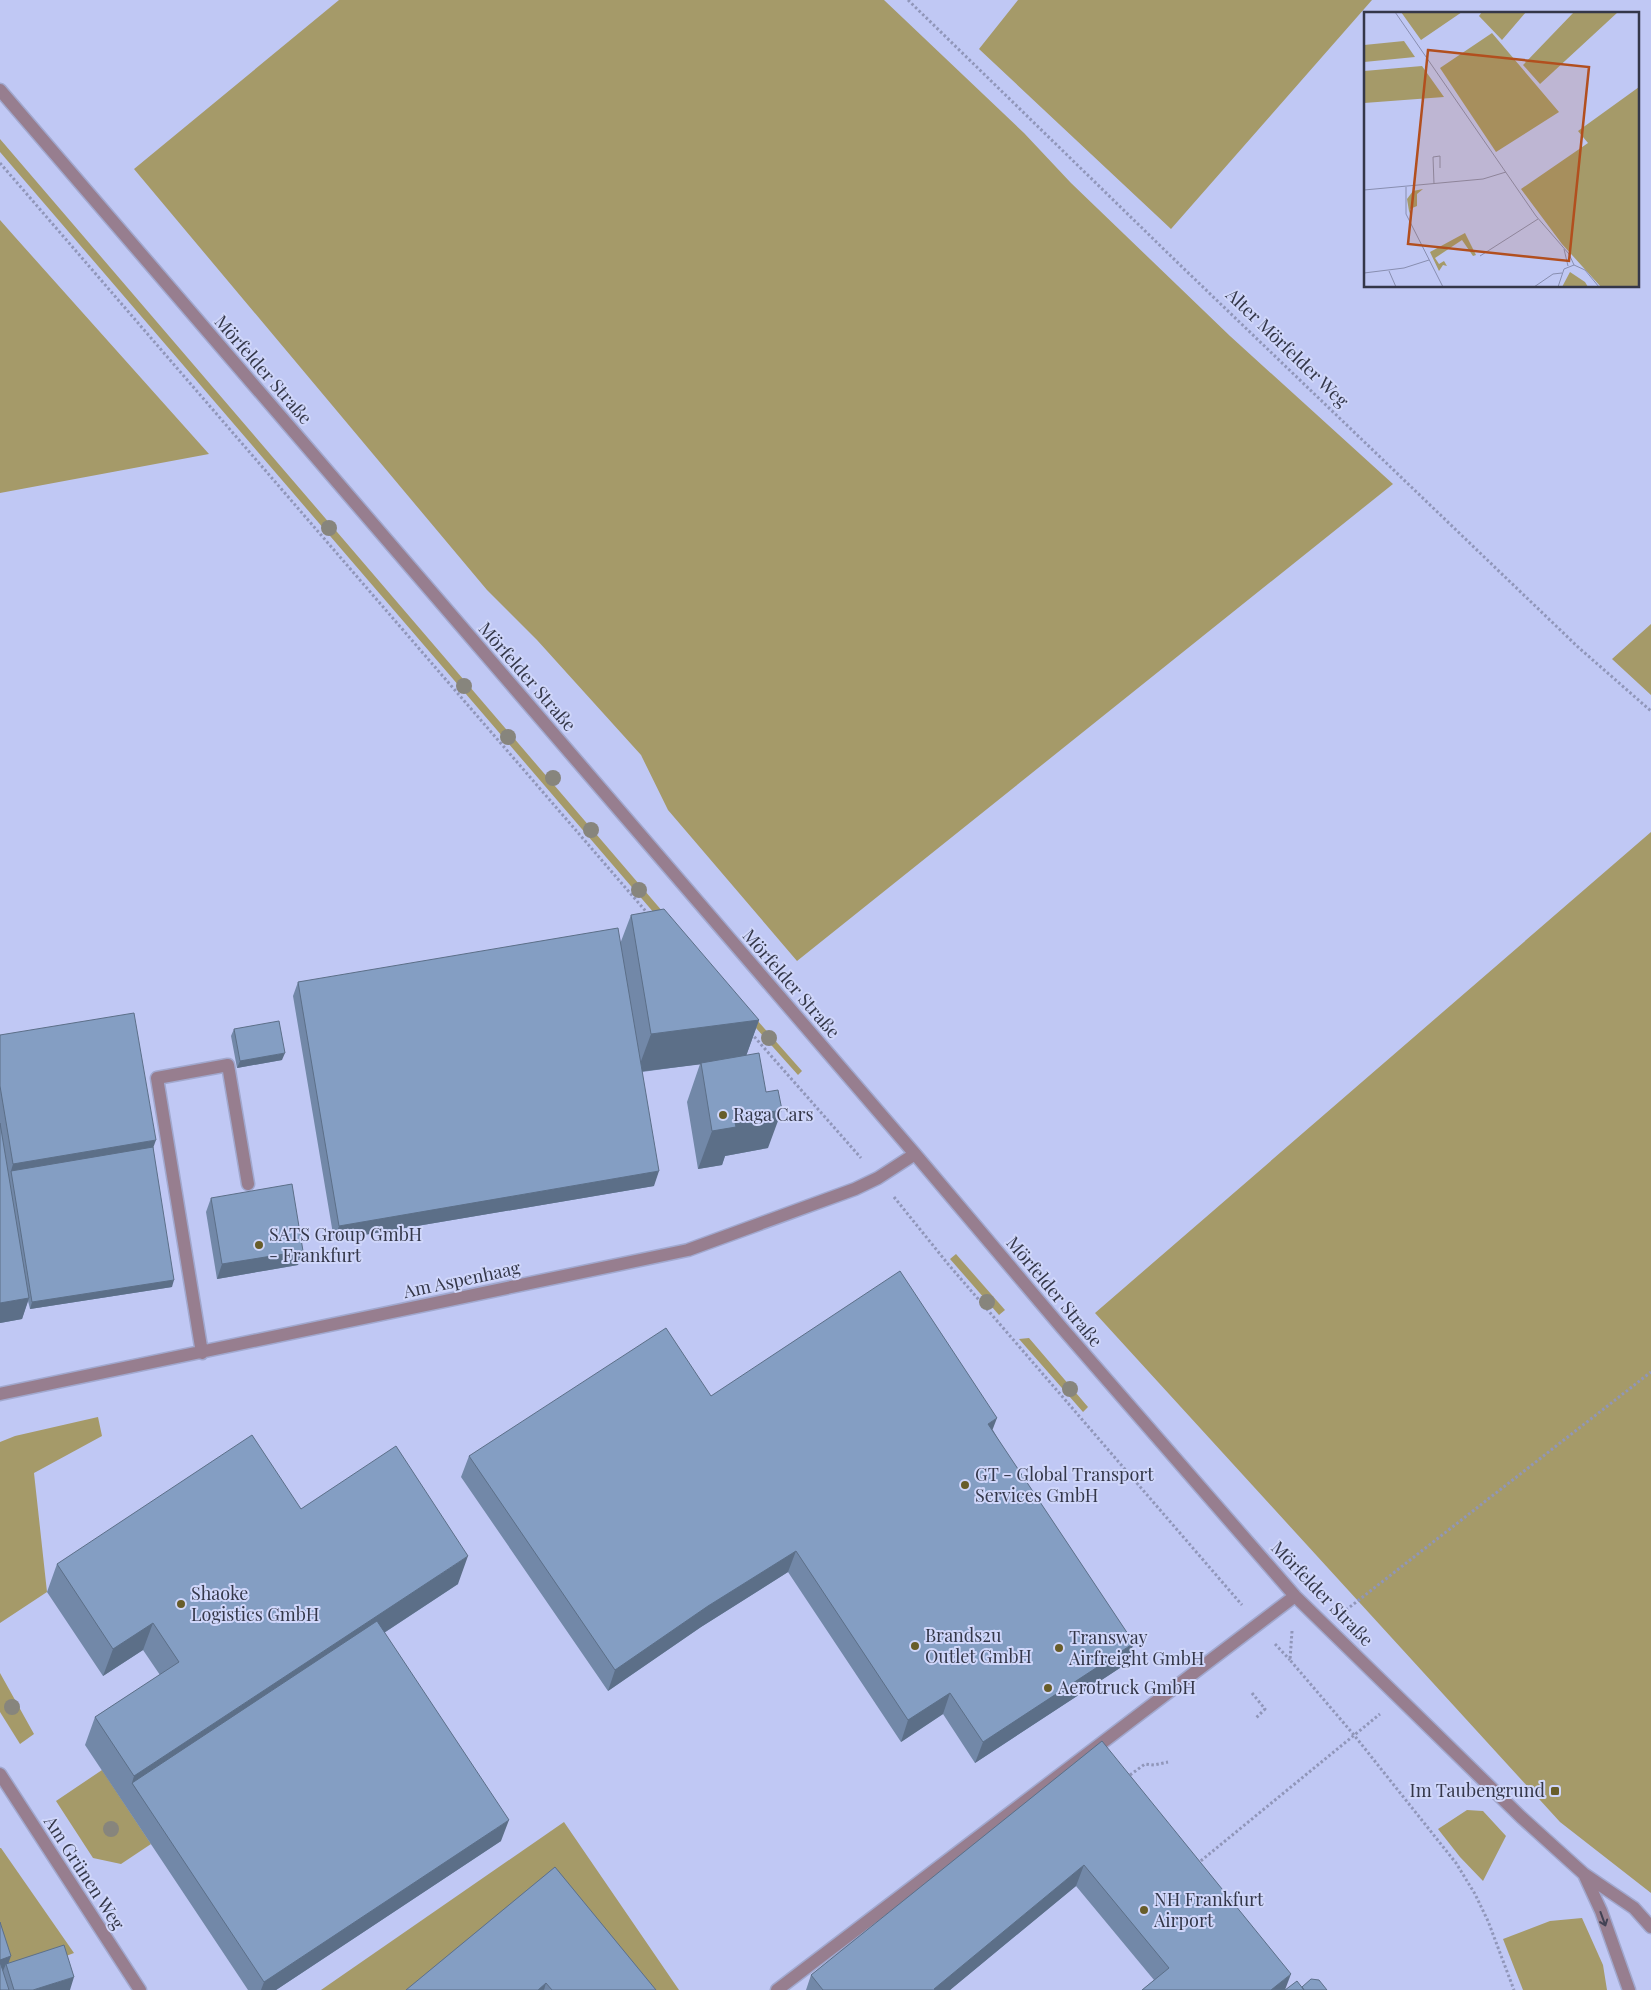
<svg xmlns="http://www.w3.org/2000/svg" width="1651" height="1990" font-family="'Playfair Display',serif">
	<rect width="100%" height="100%" fill="#c0c8f4"/>
	<path fill="#a59a69" d="M339 0H884L1024 133 1071 183 1230 336 1393 484 797 961 668 810 641 755 537 640 487 590 134 169Z
		M1018 0H1372L1171 229 979 49Z
		M0 139 681 933 673 935 0 152Z
		M0 220 15 237 209 454 0 493Z
		M1651 624V695L1612 659Z
		M1651 832V1893L1560 1822 1095 1313Z
		M696 951 802 1071 798 1075 689 953Z
		M956 1254 1005 1310 999 1315 950 1259Z
		M1029 1338 1088 1407 1083 1412 1019 1339Z
		M98 1417 102 1436 34 1473 47 1592 0 1623V1442L15 1436Z
		M0 1673 34 1734 20 1744 0 1712Z
		M102 1770 151 1844 121 1864 93 1858 56 1801Z
		M1467 1810 1483 1811 1506 1836 1483 1881 1460 1857 1438 1829Z
		M564 1822 679 1990H321Z
		M0 1848H1L74 1953 58 1959 0 1967Z
		M1582 1918 1603 1965 1607 1990H1523L1503 1939 1550 1921Z"/>
	<g fill="none" stroke-linecap="round" stroke-linejoin="round">
		<defs>
			<path id="minor" d="M0 90 915 1154 1062 1328 1295 1596 1521 1817 1584 1874 1634 1908 1651 1927
				M202 1353 157 1078 228 1065 248 1184
				M0 1394 688 1250 855 1189 878 1178 915 1154
				M0 1774 140 1990
				M1584 1874 1601 1911 1629 1990
				M777 1990 1295 1596"/>
		</defs>
		<use href="#minor" stroke="#a1a8ce" stroke-width="15"/>
		<path stroke="#9096b9" stroke-width="3" stroke-dasharray="2.5 2.5" stroke-linecap="butt" d="M908 0 1179 264 1578 647 1651 711
			M0 163 649 915
			M751 1033 861 1158
			M894 1197 948 1264 1242 1605
			M1346 1610 1651 1372
			M1292 1631 1290 1660 1354 1735 1456 1863 1475 1894 1488 1921 1514 1990
			M1275 1644 1290 1660
			M1252 1693 1265 1709 1255 1719
			M1126 1778 1145 1764 1154 1765 1168 1762
			M1197 1864 1380 1714"/>
		<use href="#minor" stroke="#977e8f" stroke-width="12"/>
	</g>
	<g fill="#87857d">
		<circle cx="329" cy="528" r="8"/>
		<circle cx="464" cy="686" r="8"/>
		<circle cx="508" cy="737" r="8"/>
		<circle cx="553" cy="778" r="8"/>
		<circle cx="591" cy="830" r="8"/>
		<circle cx="639" cy="890" r="8"/>
		<circle cx="769" cy="1038" r="8"/>
		<circle cx="987" cy="1302" r="8"/>
		<circle cx="1070" cy="1389" r="8"/>
		<circle cx="12" cy="1707" r="8"/>
		<circle cx="111" cy="1829" r="8"/>
	</g>
	<path fill="#7288a8" d="M631 915 759 1020 746 1056 768 1148 725 1156 722 1165 698 1169 687 1102 700 1064 642 1072 654 1186 334 1240 293 996 298 982 620 944Z
		M234 1029 282 1060 237 1068 231 1036Z
		M0 1035 153 1147 172 1287 30 1309 28 1301 22 1319 0 1323Z
		M211 1198 303 1251 298 1265 217 1279 206 1212Z
		M711 1396 993 1430 1126 1664 975 1763 943 1714 901 1742 788 1572 701 1627 608 1691 461 1477 469 1456Z
		M301 1509 458 1584 384 1633 501 1841 276 1990H248L85 1745 95 1717 160 1675 143 1650 103 1676 47 1592 57 1564Z
		M1102 1741 1285 1990 1302 1987 1327 1990H1142L1154 1980 1076 1886 950 1990H806L811 1975Z
		M555 1867 656 1990H406Z
		M0 1922 9 1963 70 1990H0Z"/>
	<path fill="#5c6f88" d="M759 1020 745 1059 637 1072 651 1034Z
		M285 1053 282 1060 237 1068 240 1061Z
		M782 1110 768 1148 725 1156 722 1165 698 1169 712 1131 734 1118Z
		M156 1140 151 1154 11 1171 13 1164Z
		M659 1171 654 1186 334 1240 339 1226Z
		M303 1251 298 1265 217 1279 222 1264Z
		M174 1280 172 1287 30 1309 32 1302Z
		M29 1298 22 1319 0 1323V1303Z
		M997 1418 989 1439 988 1424Z
		M796 1551 788 1572 701 1627 608 1691 615 1670 708 1606Z
		M468 1556 458 1584 139 1794 132 1783 134 1776Z
		M153 1623 143 1650 103 1676 113 1649Z
		M1134 1643 1126 1664 975 1763 983 1742Z
		M950 1693 943 1714 901 1742 908 1720Z
		M509 1820 501 1841 276 1990H261L264 1982Z
		M1084 1865 1076 1886 950 1990H934V1989Z
		M11 1956 7 1967 6 1964 0 1978V1960Z
		M1291 1974 1285 1990H1271Z
		M74 1977 70 1990H33Z
		M546 1983 544 1990H538Z"/>
	<path fill="#849ec3" stroke="#5c6f88" d="M664 909 759 1020 651 1034 631 915Z
		M618 928 659 1171 339 1226 298 982Z
		M134 1013 156 1140 13 1164 0 1086V1035Z
		M279 1021 285 1053 240 1061 234 1029Z
		M759 1053 766 1092 778 1090 782 1110 734 1118 736 1127 712 1131 701 1063Z
		M0 1123 29 1298 0 1303Z
		M153 1147 174 1280 32 1302 11 1171Z
		M292 1184 303 1251 222 1264 211 1198Z
		M900 1271 997 1418 988 1424 1134 1643 983 1742 950 1693 908 1720 796 1551 708 1606 615 1670 469 1456 666 1328 711 1396Z
		M252 1435 301 1509 396 1446 468 1556 134 1776 95 1717 179 1662 153 1623 113 1649 57 1564Z
		M377 1621 509 1820 264 1982 132 1783Z
		M1102 1741 1291 1974 1271 1990H1142L1169 1968 1084 1865 934 1989 935 1990H823L811 1975Z
		M555 1867 656 1990H552L546 1983 538 1990H406Z
		M0 1922 11 1956 0 1960Z
		M64 1945 74 1977 33 1990H14L6 1964Z
		M0 1962 9 1990H0Z
		M1311 1979 1319 1980 1327 1990H1304L1302 1987Z
		M1297 1981 1304 1990H1285Z"/>
	<defs><path id="oneway-shaft" d="M-6 0H5M1.5-3L5.5 0L1.5 3" fill="none" stroke-width="1.6" stroke-linecap="round" stroke-linejoin="round" transform="scale(1.25)"/></defs>
	<use stroke="#434254" href="#oneway-shaft" transform="translate(1603 1919) rotate(70)"/>
	<g fill="#685d2a" stroke="#cfd6fa" stroke-width="2">
		<circle cx="723" cy="1115" r="5"/>
		<circle cx="259" cy="1245" r="5"/>
		<circle cx="965" cy="1485" r="5"/>
		<circle cx="181" cy="1604" r="5"/>
		<circle cx="915" cy="1646" r="5"/>
		<circle cx="1059" cy="1648" r="5"/>
		<circle cx="1048" cy="1688" r="5"/>
		<rect x="1550" y="1786" width="10" height="10" rx="2.5"/>
		<circle cx="1144" cy="1910" r="5"/>
	</g>
	<g text-anchor="middle" stroke-width="4" stroke-linejoin="round" paint-order="stroke">
		<g font-size="18" fill="#343749" stroke="#cfd6fa">
			<text transform="translate(1287 348) rotate(44)" y="6">Alter Mörfelder Weg</text>
			<text transform="translate(263 370) rotate(49)" y="6">Mörfelder Straße</text>
			<text transform="translate(527 677) rotate(49)" y="6">Mörfelder Straße</text>
			<text transform="translate(791 984) rotate(49)" y="6">Mörfelder Straße</text>
			<text transform="translate(462 1280) rotate(-12)" y="6">Am Aspenhaag</text>
			<text transform="translate(1054 1292) rotate(50)" y="6">Mörfelder Straße</text>
			<text transform="translate(1322 1594) rotate(46)" y="6">Mörfelder Straße</text>
			<text transform="translate(84 1873) rotate(57)" y="6">Am Grünen Weg</text>
		</g>
		<g font-size="18" fill="#343749" stroke="#cfd6fa" text-anchor="start">
			<text x="733" y="1121">Raga Cars</text>
			<text x="269" y="1241">SATS Group GmbH<tspan x="269" dy="21">- Frankfurt</tspan></text>
			<text x="975" y="1481">GT - Global Transport<tspan x="975" dy="21">Services GmbH</tspan></text>
			<text x="191" y="1600">Shaoke<tspan x="191" dy="21">Logistics GmbH</tspan></text>
			<text x="925" y="1642">Brands2u<tspan x="925" dy="21">Outlet GmbH</tspan></text>
			<text x="1069" y="1644">Transway<tspan x="1069" dy="21">Airfreight GmbH</tspan></text>
			<text x="1058" y="1694">Aerotruck GmbH</text>
			<text x="1545" y="1797" text-anchor="end">Im Taubengrund</text>
			<text x="1154" y="1906">NH Frankfurt<tspan x="1154" dy="21">Airport</tspan></text>
		</g>
	</g>
	<g transform="translate(1364 12)">
		<rect width="275" height="275" fill="#c0c8f4"/>
		<path d="M37 0H98L57 28ZM118 0H162L138 28 115 4ZM210 0H254L176 72 159 53ZM128 21 195 100 132 140 76 56ZM40 29 51 45 0 50V33ZM58 54 80 85 0 91V59ZM275 75V275H237L198 232 157 177 224 131 214 119ZM59 177 53 182V194L46 197 48 208 45 199 43 187 49 179ZM101 221 112 243 109 244 98 228 71 246 75 252 80 249 83 254 79 253 75 259 66 240ZM206 260 221 270 224 275H198Z" fill="#a59a69"/>
		<path fill="none" stroke="#888eb0" stroke-width="1" d="M31 0 172 204 205 242 210 253M70 172 69 145 76 144V156M42 175V202L79 275M0 178 119 167 142 160M200 237 204 254M116 244 174 207M25 259 32 275M0 261 40 256 65 248M170 275 189 262 198 261M194 275 200 257 210 253 221 258 235 275"/>
		<path fill="#b24f1e" fill-opacity="0.15" stroke="#b24f1e" stroke-width="2.5" d="M64 38 225 55 205 249 44 232Z"/>
		<rect width="275" height="275" fill="none" stroke="#343749" stroke-width="2.5"/>
	</g>
</svg>
